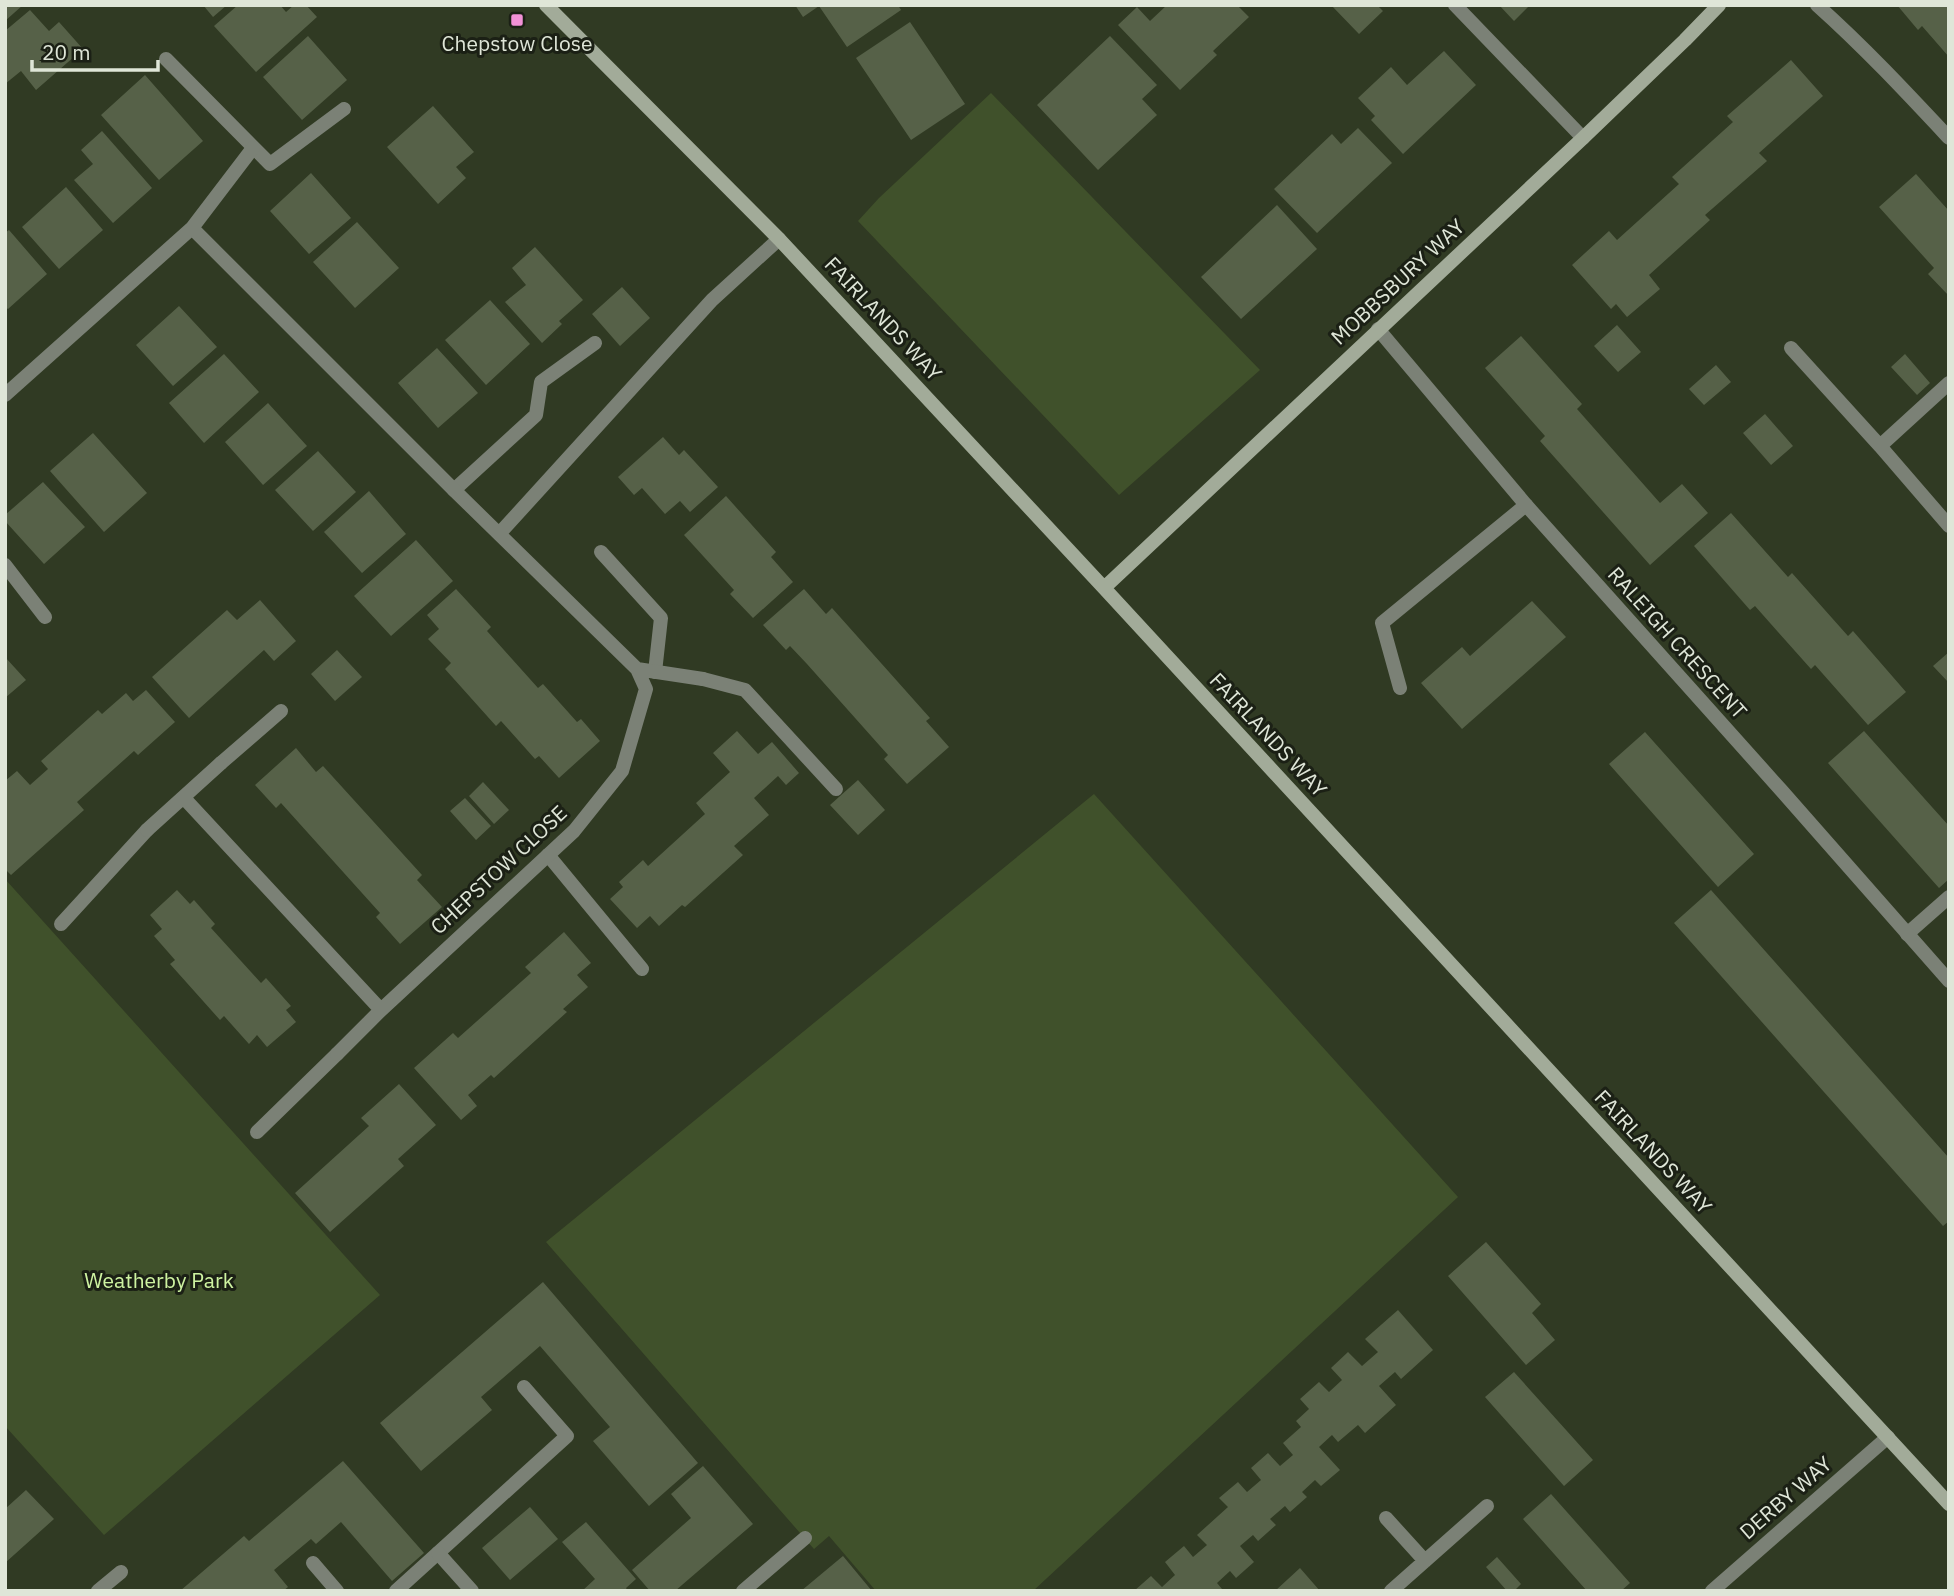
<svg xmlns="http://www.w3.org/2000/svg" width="1954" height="1596" font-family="'IBM Plex Sans',sans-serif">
	<rect width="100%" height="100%" fill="#303a23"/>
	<path fill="#40512b" d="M991 93 1260 370 1119 495 858 221 879 198Z
		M1094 794 1458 1197 1033 1591H876L829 1536 814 1549 546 1242Z
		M5 879 380 1295 104 1535 5 1426Z"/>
	<path fill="#566148" d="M5 5H23L5 21Z
		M203 5H227L213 17Z
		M238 5H280L286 12 294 5H306L317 17 256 72 214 26Z
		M795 5H898L901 10 847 47 819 6 803 17Z
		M1167 5H1237L1249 17 1213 51 1217 55 1180 90 1118 25 1137 7 1150 21Z
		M1331 5H1377L1383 11 1359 34Z
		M1499 5H1530L1514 21Z
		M1897 5H1949V57L1922 26 1918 30Z
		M30 10 49 31 59 22 83 49 36 90 21 71 5 84V31Z
		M910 22 965 104 911 140 856 58Z
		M308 36 347 80 302 120 263 77Z
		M1110 36 1157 85 1142 99 1157 115 1098 170 1037 105Z
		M1444 51 1476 85 1403 154 1371 120 1375 116 1358 98 1391 67 1407 85Z
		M1791 60 1823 96 1759 153 1767 161 1705 215 1710 220 1649 275 1660 289 1627 317 1616 304 1611 309 1572 265 1609 231 1617 240 1679 184 1672 177 1733 122 1727 116Z
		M145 75 203 141 159 180 101 115Z
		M433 106 474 152 456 167 466 178 438 204 387 147Z
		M1358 128 1392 163 1317 233 1274 189 1332 134 1341 144Z
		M102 131 152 188 113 223 74 180 93 164 81 150Z
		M311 173 351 218 309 254 270 211Z
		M1916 174 1949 211V296L1928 274 1934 268 1879 207Z
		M66 187 103 230 59 269 22 227Z
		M1277 205 1317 249 1241 319 1201 277Z
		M357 222 399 268 355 308 313 262Z
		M9 230 47 274 8 309 5 307V233Z
		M535 247 583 300 559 321 562 324 542 343 505 302 526 285 512 268Z
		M622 287 650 318 620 346 592 314Z
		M490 300 530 344 486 385 445 340Z
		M179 306 217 347 173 386 136 345Z
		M1617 325 1641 352 1618 372 1594 346Z
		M1521 336 1582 404 1577 409 1660 503 1682 484 1708 513 1650 565 1540 441 1545 436 1485 368Z
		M437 348 478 393 438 428 398 383Z
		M224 354 259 392 204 443 169 403Z
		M1905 354 1930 383 1917 395 1891 367Z
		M1716 365 1731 382 1704 405 1689 389Z
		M268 403 307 446 263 485 225 442Z
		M1765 414 1793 446 1771 465 1743 433Z
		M93 433 147 493 104 532 50 471Z
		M663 437 679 455 684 450 718 487 690 512 680 501 665 514 642 488 634 495 618 477Z
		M318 451 356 492 313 531 275 490Z
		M43 482 85 527 44 564 5 521V515Z
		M369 491 406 534 362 573 324 532Z
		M726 496 776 552 771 557 793 582 753 618 730 594 734 590 684 535Z
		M1731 513 1788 577 1792 573 1848 636 1853 631 1906 692 1868 725 1815 665 1811 669 1755 606 1750 610 1694 546Z
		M416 540 453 581 391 636 354 596Z
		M456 589 491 627 487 631 538 688 543 684 577 722 581 719 600 741 559 778 539 756 535 759 501 721 496 726 445 669 451 663 428 639 439 629 427 615Z
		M804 589 826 614 832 608 930 718 926 721 949 747 907 784 884 759 888 755 807 664 790 646 786 650 763 625Z
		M260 600 296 641 274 661 264 650 189 718 152 677 227 610 237 620Z
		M1532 601 1566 637 1462 729 1421 683 1462 647 1470 656Z
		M337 650 362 677 335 701 311 674Z
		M1949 652V683L1933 666Z
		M5 657 26 680 5 698Z
		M146 690 175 722 138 755 134 751 77 802 84 810 11 875 5 869V781L17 771 30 785 48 769 41 761 98 710 102 714 126 693 133 701Z
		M737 731 758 754 772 742 799 773 786 785 778 776 754 798 769 815 734 846 743 855 685 907 682 905 659 926 650 916 637 928 610 899 623 887 619 882 643 860 648 866 705 814 696 803 730 772 713 753Z
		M1864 731 1949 826V879L1939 888 1828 763Z
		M1645 732 1754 854 1718 887 1609 764Z
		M296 748 316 772 323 766 422 875 417 880 442 907 400 944 376 917 380 913 281 803 276 808 255 785Z
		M858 780 885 810 858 835 830 805Z
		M483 782 509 810 494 824 469 796Z
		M465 798 491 826 476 840 450 811Z
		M177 890 190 904 194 900 215 924 211 928 261 983 266 978 291 1006 286 1010 296 1022 267 1047 257 1035 249 1044 224 1016 220 1020 170 964 175 960 154 936 162 929 150 915Z
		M1711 890 1949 1158V1221L1943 1226 1674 923Z
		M564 932 591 963 577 975 588 987 563 1009 567 1012 494 1078 491 1075 468 1095 477 1106 461 1120 414 1068 453 1033 458 1038 531 973 525 967Z
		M399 1084 436 1125 398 1159 404 1166 330 1232 295 1193 369 1126 361 1118Z
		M1486 1242 1541 1304 1532 1313 1555 1340 1526 1365 1448 1276Z
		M543 1282 698 1463 649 1506 593 1441 610 1427 540 1346 481 1397 492 1410 421 1471 380 1423Z
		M1398 1310 1433 1350 1401 1379 1395 1372 1379 1386 1396 1405 1365 1433 1358 1425 1338 1442 1332 1435 1319 1447 1340 1470 1321 1486 1315 1480 1302 1492 1307 1497 1290 1512 1285 1506 1270 1519 1276 1525 1258 1541 1253 1535 1240 1546 1254 1562 1236 1578 1230 1571 1217 1583 1222 1589 1221 1591H1134L1151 1576 1162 1587 1175 1575 1165 1562 1184 1546 1193 1557 1207 1545 1197 1535 1228 1507 1219 1498 1238 1482 1247 1492 1261 1480 1251 1468 1268 1453 1280 1466 1293 1455 1283 1443 1301 1427 1296 1421 1309 1409 1300 1399 1319 1382 1329 1392 1342 1380 1331 1368 1348 1352 1362 1366 1378 1352 1365 1339Z
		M1514 1372 1593 1460 1564 1486 1485 1397Z
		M343 1461 424 1553 392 1581 341 1522 316 1544 311 1539 274 1570 288 1587 283 1591H180L244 1536 249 1541Z
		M703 1466 753 1524 675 1591H650L632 1570 691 1518 671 1494Z
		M26 1490 54 1519 5 1563V1509Z
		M1551 1494 1630 1583 1621 1591H1587L1523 1519Z
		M530 1507 558 1539 510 1580 482 1548Z
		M586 1522 636 1579 626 1588 628 1591H582L595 1579 562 1542Z
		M843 1556 872 1591H801Z
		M1497 1557 1521 1584 1514 1591H1507L1486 1567Z
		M1300 1568 1320 1591H1275Z"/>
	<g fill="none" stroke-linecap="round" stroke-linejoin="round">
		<path stroke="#7b8176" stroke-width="14" d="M166 59 270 164 344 109
			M1791 348 1880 446 1949 526
			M1880 446 1949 383
			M454 490 536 415 541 382 595 343
			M601 552 661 618 655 672
			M5 565 45 617
			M703 679 745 690 836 789
			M1400 688 1382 623 1526 505
			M221 763 281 711
			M548 855 642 969
			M61 924 147 830
			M1907 934 1949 897
			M257 1132 337 1054
			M313 1563 337 1591
			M396 1591 567 1436 524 1387"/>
		<path stroke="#7b8176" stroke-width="14" d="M1455 5 1583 138
			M1817 5C1864 47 1906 92 1949 138
			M192 228 454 490 637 669 646 689 622 771 574 831 381 1010 337 1054
			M1378 329 1526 505 1781 790 1949 981
			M5 395 192 228 253 148
			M499 534 712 300 779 239
			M637 669 703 679
			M184 798 381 1010
			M147 830 221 763
			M1386 1518 1425 1561
			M438 1553 472 1591
			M98 1591 121 1572
			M743 1591 805 1538
			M1391 1591 1487 1506
			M1712 1591 1888 1437"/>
		<path stroke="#a2ab99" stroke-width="14" d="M546 5 779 239 1104 588 1949 1504
			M1104 588 1583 138 1685 40 1719 5"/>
	</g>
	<rect fill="#f291d6" stroke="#1b2015" stroke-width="2.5" x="510" y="13" width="14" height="14" rx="3.5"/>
	<g text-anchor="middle" stroke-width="6" stroke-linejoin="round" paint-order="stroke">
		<g font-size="21" fill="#dfe6d8" stroke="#1b2015">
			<text x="517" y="51">Chepstow Close</text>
		</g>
		<g font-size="21" fill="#dfe6d8" stroke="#1b2015">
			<text transform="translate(1398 282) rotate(-43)" y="7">MOBBSBURY WAY</text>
			<text transform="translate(883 319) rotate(47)" y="7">FAIRLANDS WAY</text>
			<text transform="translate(1677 643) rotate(48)" y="7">RALEIGH CRESCENT</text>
			<text transform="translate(1268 735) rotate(47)" y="7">FAIRLANDS WAY</text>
			<text transform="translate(499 870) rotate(-43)" y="7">CHEPSTOW CLOSE</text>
			<text transform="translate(1653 1152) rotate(47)" y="7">FAIRLANDS WAY</text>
			<text transform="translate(1786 1498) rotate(-41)" y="7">DERBY WAY</text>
		</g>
		<g font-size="21" fill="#cef3a1" stroke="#1b2015">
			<text x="159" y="1288">Weatherby Park</text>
		</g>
	</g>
	<rect width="1954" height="1596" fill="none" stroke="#dfe6d8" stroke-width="14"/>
	<path d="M32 60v10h126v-10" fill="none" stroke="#dfe6d8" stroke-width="3.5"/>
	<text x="42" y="60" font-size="21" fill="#dfe6d8" stroke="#1b2015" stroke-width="5" paint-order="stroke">20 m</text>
</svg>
